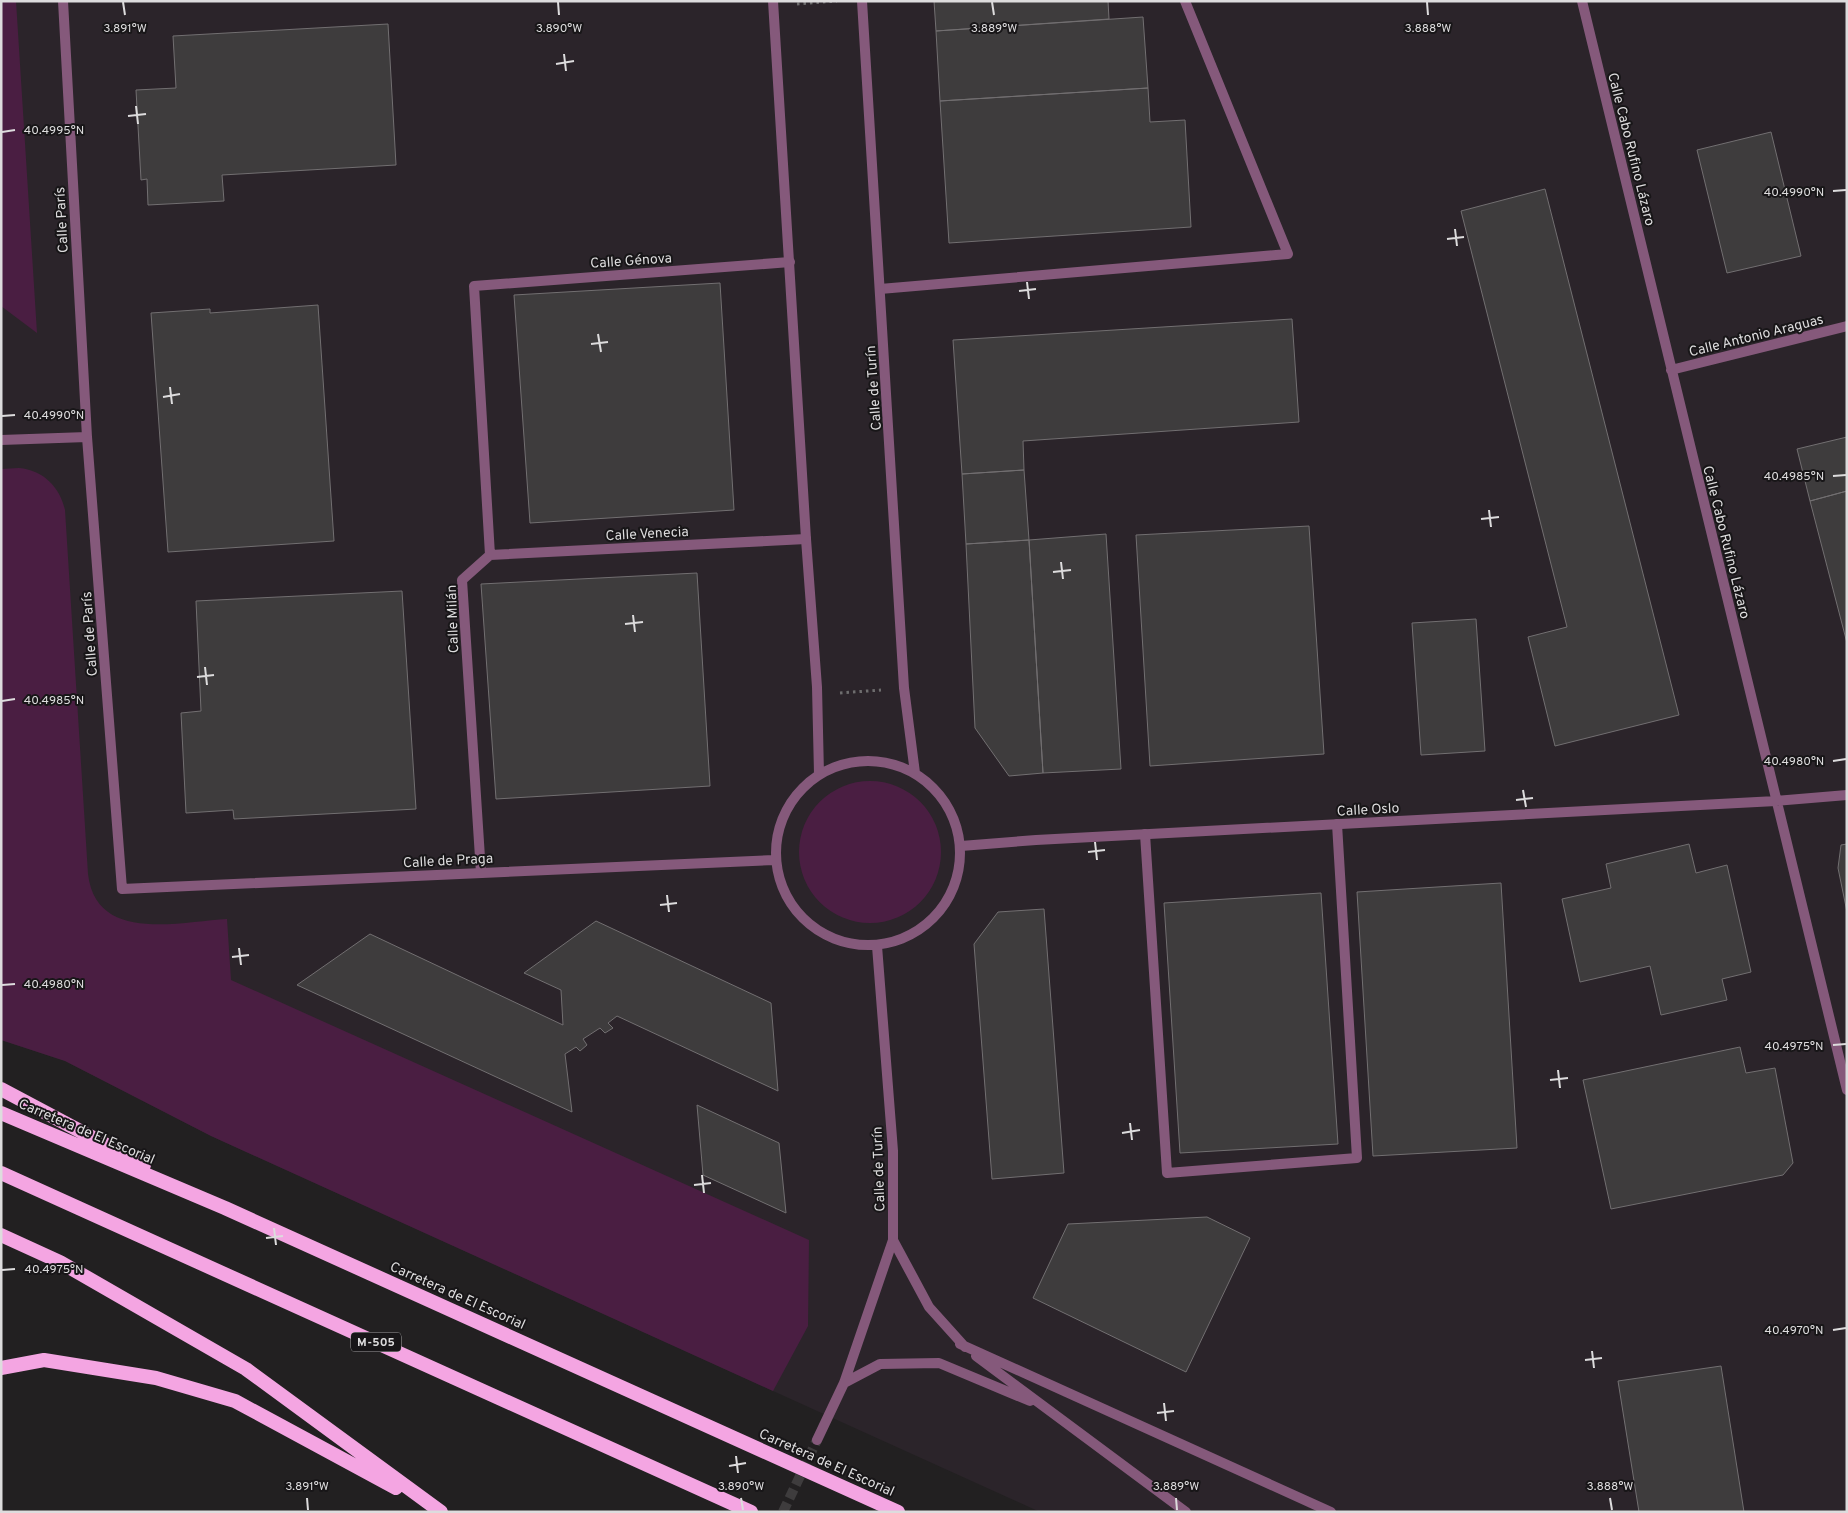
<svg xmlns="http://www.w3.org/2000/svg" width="1848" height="1513" font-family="Overpass,sans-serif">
	<rect width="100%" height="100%" fill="#222021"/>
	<path fill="#2b242a" d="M1 1H1847V1512H1040L211 1136 65 1061 1 1040Z"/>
	<path fill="#4a1e42" d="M1 1H16L37 333 1 306Z
		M19 468C43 470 60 487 65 510L88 874C96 943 178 922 227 919L231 980 809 1240 808 1326 773 1391 211 1136 65 1061 1 1040V469Z
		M799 852a71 71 0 1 1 142 0a71 71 0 1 1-142 0Z"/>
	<path fill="#3e3c3d" stroke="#726f71" d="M934 1H1108L1109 19 936 31Z
		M1143 17 1148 88 940 101 936 31Z
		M388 24 396 165 222 175 224 201 148 205 147 179 141 180 136 90 176 88 173 36Z
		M1148 88 1150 122 1185 120 1191 227 949 243 940 101Z
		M1771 132 1801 256 1727 273 1697 150Z
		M1545 189 1679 715 1555 746 1528 637 1567 627 1461 211Z
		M720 283 734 510 530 523 514 295Z
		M318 305 334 541 168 552 151 313 210 309V313Z
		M1292 319 1299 422 1023 441 1024 470 962 474 953 340Z
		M1847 437V491L1810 501 1797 449Z
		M1024 470 1029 540 966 544 962 474Z
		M1847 491V643L1810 501Z
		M1309 526 1324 754 1150 766 1136 535Z
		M1106 534 1121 769 1043 773 1029 540Z
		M1029 540 1043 773 1009 776 975 728 966 544Z
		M697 573 710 786 496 799 481 584Z
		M402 591 416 809 234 819 233 810 186 813 181 713 201 711 196 601Z
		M1476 619 1485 751 1421 755 1412 623Z
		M1689 844 1696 873 1727 865 1751 972 1722 979 1727 1000 1661 1015 1650 966 1580 982 1562 899 1611 888 1606 864Z
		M1847 844V912L1838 868 1841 845Z
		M1501 883 1517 1148 1373 1156 1357 892Z
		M1321 893 1338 1144 1180 1153 1164 903Z
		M1044 909 1064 1173 992 1179 974 944 998 912Z
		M596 921 771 1003 778 1091 617 1016 608 1023 613 1028 605 1033 600 1028 583 1039 587 1045 580 1051 576 1047 565 1054 572 1112 297 985 370 934 563 1025 561 990 524 973Z
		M1740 1047 1746 1073 1775 1068 1793 1163 1783 1175 1611 1209 1583 1080Z
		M697 1105 779 1143 786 1213 703 1175Z
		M1207 1217 1250 1238 1186 1372 1033 1298 1068 1224Z
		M1721 1366 1744 1512H1639L1618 1381Z"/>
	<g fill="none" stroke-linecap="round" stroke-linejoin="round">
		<path stroke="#3e3c3d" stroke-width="10" stroke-dasharray="10 5" stroke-linecap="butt" d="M783 1512 817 1440"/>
		<path stroke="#6e6d6e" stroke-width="3" stroke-dasharray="2.5 4" stroke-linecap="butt" d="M797 4 837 1
			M840 693 881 690"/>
		<path stroke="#85597b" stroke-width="10" d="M880 289 1288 254 1185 1
			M490 555 806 539
			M1145 834 1167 1173 1357 1158 1337 824
			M481 873 462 580 490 555 474 286 790 262"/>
		<path stroke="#85597b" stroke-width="10" d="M63 1 87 437 122 889 774 860
			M773 1 806 539 817 687 819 774
			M862 1 904 688 915 773
			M1582 1 1847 1090
			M1671 370 1847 326
			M1 440 87 437
			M776 853a92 92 0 1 1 184 0a92 92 0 1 1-184 0Z
			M961 846 1036 840 1776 801 1847 795
			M893 1240 929 1307 965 1347
			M960 1344 1331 1512
			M976 1356 1186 1512
			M844 1383 880 1364 939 1363 1030 1401
			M817 1440 844 1383 893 1240V1151L877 946"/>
		<path stroke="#f4a5e2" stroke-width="14" d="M1 1089 144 1165
			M1 1113 225 1208 898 1512
			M1 1173 751 1512
			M1 1235 60 1262 246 1369 441 1512
			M1 1368 44 1360 156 1378 235 1401 396 1488"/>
	</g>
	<path fill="none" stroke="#dddcdd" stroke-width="2" d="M123 2 125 15M558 2 559 15M992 2 994 15M1427 2 1428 15M564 54 566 71M556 64 574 61M136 106 138 124M128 116 146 114M2 132 15 130M1833 191 1846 190M1455 229 1457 246M1447 239 1464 237M1027 282 1029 299M1019 291 1036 289M598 334 601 352M591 344 608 342M170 387 172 404M163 397 180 394M2 416 15 415M1833 476 1846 475M1489 510 1491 527M1481 519 1499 517M1061 562 1063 579M1053 572 1071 570M633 615 635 632M625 624 643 622M205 667 207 685M197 677 214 675M2 701 15 699M1833 761 1846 759M1523 790 1526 807M1516 800 1533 798M1095 842 1097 860M1088 852 1105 850M667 895 669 912M660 905 677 903M239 948 241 965M232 957 249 955M2 985 15 984M1833 1045 1846 1044M1558 1070 1560 1088M1550 1080 1568 1078M1130 1123 1132 1140M1122 1133 1140 1130M702 1175 704 1193M694 1185 711 1183M274 1228 276 1245M266 1238 283 1236M2 1270 15 1269M1833 1330 1846 1328M1592 1351 1594 1368M1585 1360 1602 1358M1164 1403 1166 1421M1157 1413 1174 1411M736 1456 738 1473M729 1466 746 1463M307 1498 308 1510M741 1498 743 1510M1176 1498 1177 1510M1610 1498 1612 1510"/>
	<g text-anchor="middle" stroke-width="4" stroke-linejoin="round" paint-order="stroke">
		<rect fill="#181618" stroke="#a2a1a2" stroke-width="1" x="351" y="1332.5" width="50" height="19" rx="4"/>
		<g font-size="12" font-weight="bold" fill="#dddcdd">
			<text x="376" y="1346">M-505</text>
		</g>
		<g font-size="14" fill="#dddcdd" stroke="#181618">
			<text transform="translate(1632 149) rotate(76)" y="5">Calle Cabo Rufino Lázaro</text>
			<text transform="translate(61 220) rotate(-93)" y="5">Calle París</text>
			<text transform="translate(631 260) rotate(-4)" y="5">Calle Génova</text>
			<text transform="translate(1756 335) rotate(-14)" y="5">Calle Antonio Araguas</text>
			<text transform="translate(873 388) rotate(-94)" y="5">Calle de Turín</text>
			<text transform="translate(647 533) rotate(-3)" y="5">Calle Venecia</text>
			<text transform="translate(1727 542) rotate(76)" y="5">Calle Cabo Rufino Lázaro</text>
			<text transform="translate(452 619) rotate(-92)" y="5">Calle Milán</text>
			<text transform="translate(89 634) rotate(-94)" y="5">Calle de París</text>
			<text transform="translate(1368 809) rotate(-3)" y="5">Calle Oslo</text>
			<text transform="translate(448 860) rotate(-3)" y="5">Calle de Praga</text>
			<text transform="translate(87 1131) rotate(23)" y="5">Carretera de El Escorial</text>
			<text transform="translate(878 1169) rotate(-92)" y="5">Calle de Turín</text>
			<text transform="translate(458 1295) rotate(24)" y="5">Carretera de El Escorial</text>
			<text transform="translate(827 1462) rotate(24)" y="5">Carretera de El Escorial</text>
		</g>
	</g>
	<g font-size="12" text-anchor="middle" fill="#dddcdd" stroke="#181618" stroke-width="4" stroke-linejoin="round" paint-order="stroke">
		<text x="125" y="32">3.891°W</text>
		<text x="559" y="32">3.890°W</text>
		<text x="994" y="32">3.889°W</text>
		<text x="1428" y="32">3.888°W</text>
		<text x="54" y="134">40.4995°N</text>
		<text x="1794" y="196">40.4990°N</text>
		<text x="54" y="419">40.4990°N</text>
		<text x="1794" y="480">40.4985°N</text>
		<text x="54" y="704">40.4985°N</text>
		<text x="1794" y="765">40.4980°N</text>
		<text x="54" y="988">40.4980°N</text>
		<text x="1794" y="1050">40.4975°N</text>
		<text x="54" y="1273">40.4975°N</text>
		<text x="1794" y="1334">40.4970°N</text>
		<text x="307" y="1490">3.891°W</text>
		<text x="741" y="1490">3.890°W</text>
		<text x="1176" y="1490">3.889°W</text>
		<text x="1610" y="1490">3.888°W</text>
	</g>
	<rect width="1848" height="1513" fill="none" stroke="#dddcdd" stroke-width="5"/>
</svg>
